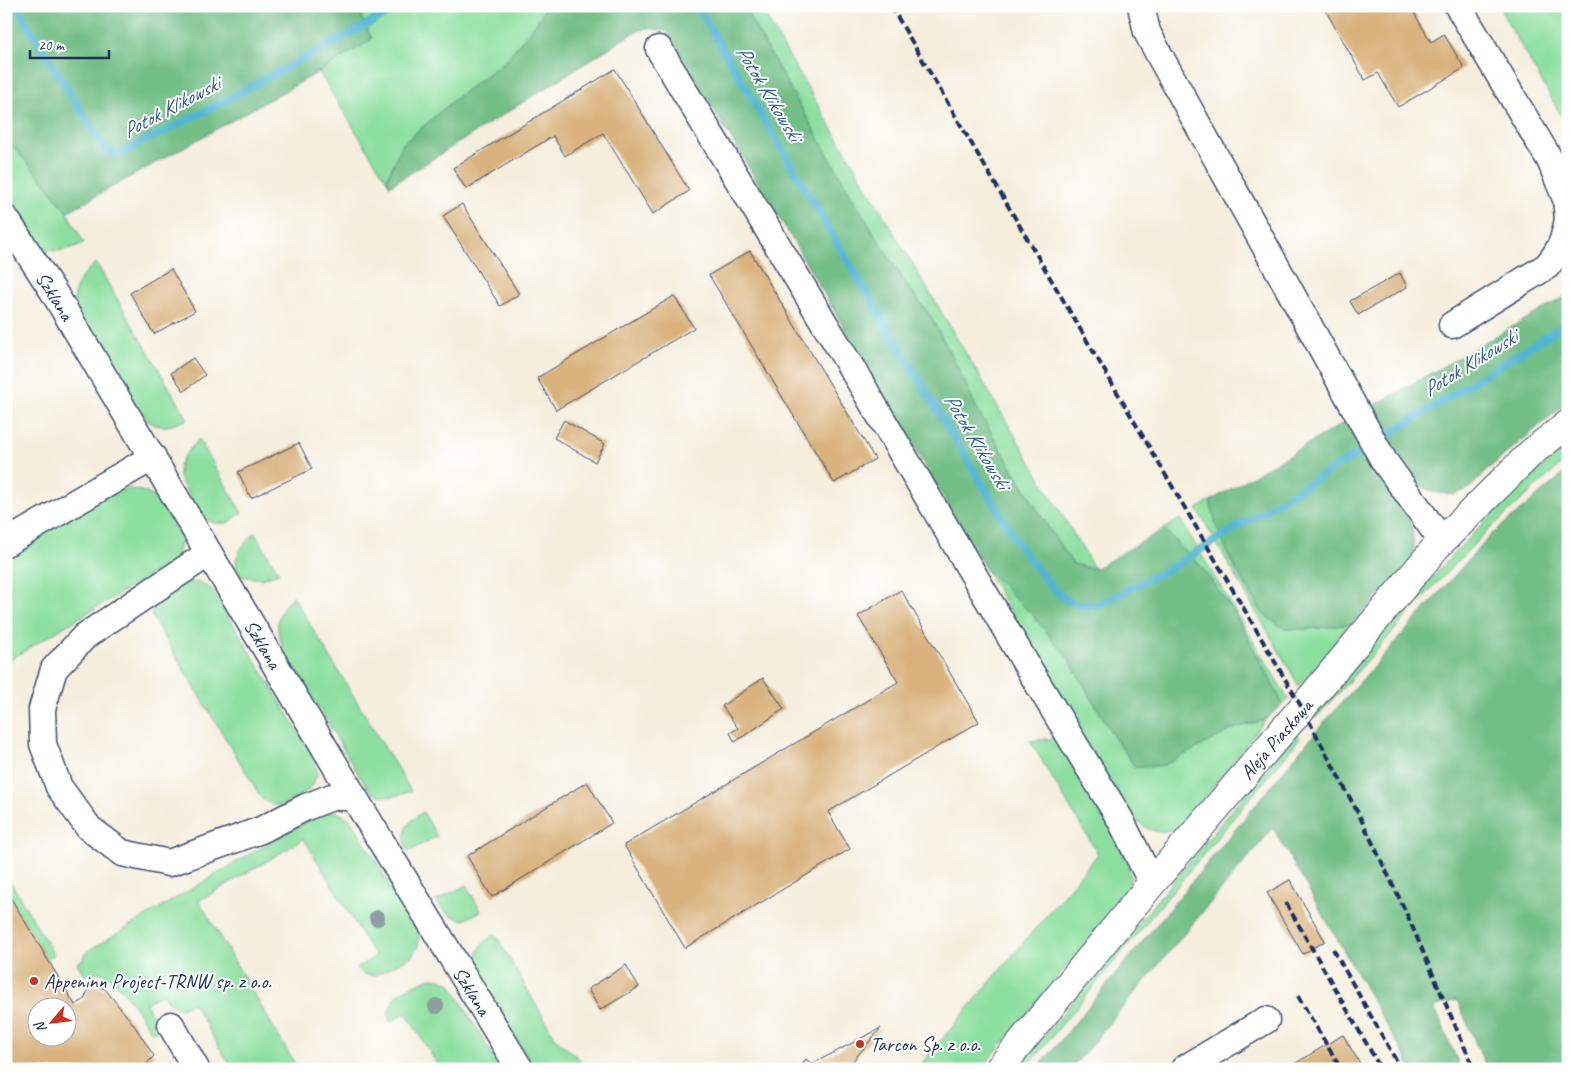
<svg xmlns="http://www.w3.org/2000/svg" width="1574" height="1075" font-family="Caveat,sans-serif">
	<rect width="100%" height="100%" fill="#fff"/>
	<filter id="ink" filterUnits="userSpaceOnUse"><feTurbulence type="fractalNoise" baseFrequency=".02" numOctaves="2"/><feDisplacementMap in="SourceGraphic" scale="10" xChannelSelector="R" yChannelSelector="G"/><feConvolveMatrix kernelMatrix="1 2 1 2 8 2 1 2 1" color-interpolation-filters="sRGB"/></filter>
	<filter id="wash" filterUnits="userSpaceOnUse"><feTurbulence type="fractalNoise" baseFrequency=".0096" numOctaves="4" result="noise"/><feDisplacementMap in="SourceGraphic" scale="20" xChannelSelector="R" yChannelSelector="G"/><feGaussianBlur stdDeviation="1.12" result="paint"/><feColorMatrix in="noise" values="0 0 0 0 0 0 0 0 0 0 0 0 0 0 0 0 0 1.4 0 .05"/><feComposite in="paint" operator="in"/></filter>
	<g filter="url(#wash)">
		<rect width="100%" height="100%" fill="#f5eedd"/>
		<path fill="#8ddfa0" stroke="#54877f" d="M356 6H547L530 31 505 61 456 98 403 144 387 178 390 186 319 72 372 39Z
			M743 6H759L1095 570 1073 564 1048 527 979 413 957 366 931 317 904 281 858 207Z
			M1498 6H1568V127Z
			M6 138 45 183 67 212 84 243C67 250 59 253 41 249L6 194Z
			M96 263 188 419C162 430 153 430 136 407L74 304C74 285 81 275 96 263Z
			M199 439 242 513 227 523H214L202 517 179 478V465L185 455Z
			M1568 445V458L1482 536 1432 588 1316 718 1314 712C1395 620 1473 524 1568 445Z
			M129 489C162 491 166 513 181 538L177 556 172 562 6 662V552L112 492Z
			M1210 501 1217 528 1231 561 1263 614 1285 629H1310L1352 624 1299 686 1197 509Z
			M1180 519 1288 699 1283 704 1235 614 1200 565 1164 529Z
			M255 533 279 573 260 579 241 576C229 559 242 545 255 533Z
			M985 568 1034 617 1069 658 1114 737 1136 768 1203 744 1235 728 1265 720 1184 824C1157 837 1149 833 1128 813Z
			M188 582 202 583 213 591 315 759 317 775 310 789 288 803 281 805H272L262 799 151 615C155 597 173 591 188 582Z
			M293 596 411 791C399 796 384 800 372 792 368 789 365 783 362 780L286 653C275 630 273 616 293 596Z
			M1296 733 1300 738 1025 1069H1017Z
			M1057 738 1124 853C1130 866 1131 876 1129 891L981 1069H917L1098 854 1030 741Z
			M325 812H337L351 820 419 934 418 946 412 956 374 976 363 974 357 968 375 956 304 839 199 901 298 1069H227L231 1067 193 1003C176 1011 173 1009 163 993L146 1003 158 1027 157 1031 153 1032 150 1030C140 1015 115 971 95 972 92 972 88 974 84 975L77 963 84 959 86 952 282 835Z
			M423 812 437 836 408 852C400 832 406 823 423 812Z
			M6 874 54 955 47 959 6 890Z
			M466 885 481 911 465 920C451 917 444 913 436 901Z
			M495 934 556 1039 591 1069H534L478 974C475 954 477 946 495 934Z
			M431 978 441 979 451 984 500 1069H440L406 1013 390 1022C384 994 410 987 431 978Z"/>
		<path fill="#72be86" stroke="#467672" d="M6 6H356L372 39 319 72 67 212 45 183 6 138Z
			M547 6H743L858 207 904 281 931 317 957 366 979 413 1048 527 1073 564 1095 569 1164 529 1200 565 1235 614 1283 704 1265 720 1235 728 1165 765 1136 768 1114 737 1068 658 1034 617 985 568 785 227 666 31 646 28 628 36 390 186 387 178 403 144 456 98 505 61 530 31Z
			M1568 295V404L1559 409 1488 469 1470 488 1454 495 1433 492 1417 484 1370 408Z
			M1349 420 1396 494 1412 526 1414 547 1412 561 1352 624 1310 629H1285L1263 614 1231 561 1217 528 1210 501Z
			M1568 470V1069H1487L1457 1000 1434 1007 1461 1069H1412L1273 828 1071 1069H1037L1320 727 1489 537Z"/>
		<g fill="none" stroke-linecap="round" stroke-linejoin="round">
			<path stroke="#54b6d2" stroke-width="8" d="M16 6 104 148 117 155 215 106 401 6
				M697 6 889 330 1022 550 1049 584 1064 598 1078 605H1098L1169 569 1357 454
				M1391 433 1568 323"/>
		</g>
		<g id="blocks">
			<path fill="#d9b27e" fill-rule="evenodd" d="M1323 6H1410L1431 42 1444 34 1464 68 1398 107 1378 73 1365 80Z
				M615 69 689 191 653 214 603 133 565 156 553 136 466 189 453 168Z
				M462 204 519 294 500 306 443 216Z
				M750 251 875 459 834 483 709 275Z
				M171 269 195 311 154 334 130 293Z
				M1400 273 1407 287 1358 315 1350 301Z
				M674 296 694 328 556 410 537 378Z
				M193 358 205 375 184 391 171 373Z
				M564 420 605 444 595 462 554 438Z
				M299 443 312 469 251 498 238 472Z
				M901 590 979 722 828 812 850 849 685 948 624 845 898 682 858 616Z
				M763 678 784 709 735 742 730 733 738 728 722 706Z
				M587 782 612 823 492 897 467 856Z
				M1290 880 1325 941 1303 954 1267 893Z
				M6 890 75 1005 84 1000 89 988 96 986 105 989 134 1025 154 1056 148 1062 147 1069H6ZM38 1008H68V1038H38Z
				M626 965 639 987 600 1010 588 989Z
				M881 1028 846 1069H800L806 1059 812 1064Z
				M1343 1035 1363 1069H1286L1326 1045Z"/>
		</g>
	</g>
	<g filter="url(#ink)">
		<use href="#blocks" fill-opacity="0" stroke="#3c4c71" stroke-width="1"/>
		<g fill="none" stroke-linecap="round" stroke-linejoin="round">
			<defs>
				<path id="minor" d="M1141 6 1147 32 1162 60 1384 461 1442 541
					M1458 6 1550 160 1566 199 1568 219
					M659 49 863 387 1032 674 1120 819 1152 883
					M6 219 53 291 354 797 520 1069
					M1452 325 1547 266C1561 249 1564 240 1568 219
					M6 543 153 457
					M209 553 85 636 54 669 42 709 43 744 59 787 89 828 122 853 169 863 261 830 306 807 332 797H354
					M171 1025 196 1069
					M1184 1069 1266 1020"/>
				<path id="major" d="M999 1069 1152 883 1314 694 1437 546 1532 452 1568 424"/>
			</defs>
			<use href="#minor" stroke="#3c4c71" stroke-width="29"/>
			<use href="#major" stroke="#3c4c71" stroke-width="30"/>
			<use href="#minor" stroke="#fff" stroke-width="26"/>
			<use href="#major" stroke="#fff" stroke-width="28"/>
			<path stroke="#1b2f5e" stroke-width="4" stroke-dasharray="8 4" stroke-linecap="butt" d="M891 6 1302 708 1360 817 1405 910 1474 1069
				M1286 903 1381 1069
				M1333 949 1401 1069
				M1298 996 1341 1069"/>
		</g>
		<g fill="#8d9da0">
			<circle cx="377" cy="918" r="8"/>
			<circle cx="436" cy="1006" r="8"/>
		</g>
	</g>
	<g fill="#c8321e" stroke="#fff" stroke-width="2">
		<circle cx="34" cy="981" r="5"/>
		<circle cx="860" cy="1044" r="5"/>
	</g>
	<g text-anchor="middle" stroke-width="4" stroke-linejoin="round" paint-order="stroke">
		<g font-size="20" fill="#1b2f5e" stroke="#fff">
			<text transform="translate(55 296) rotate(58)" y="7">Szklana</text>
			<text transform="translate(263 644) rotate(59)" y="7">Szklana</text>
			<text transform="translate(1276 739) rotate(-49)" y="7">Aleja Piaskowa</text>
			<text transform="translate(472 991) rotate(58)" y="7">Szklana</text>
		</g>
		<g font-size="20" fill="#1b2f5e" stroke="#fff" text-anchor="start">
			<text x="44" y="988">Appeninn Project-TRNW sp. z o.o.</text>
			<text x="870" y="1051">Tarcon Sp. z o.o.</text>
		</g>
		<g font-size="21" font-style="italic" fill="#2f5e87" stroke="#fff">
			<text transform="translate(769 93) rotate(59)" y="7">Potok Klikowski</text>
			<text transform="translate(171 107) rotate(-28)" y="7">Potok Klikowski</text>
			<text transform="translate(1470 363) rotate(-32)" y="7">Potok Klikowski</text>
			<text transform="translate(977 441) rotate(59)" y="7">Potok Klikowski</text>
		</g>
	</g>
	<rect width="1574" height="1075" fill="none" stroke="#fff" stroke-width="25"/>
	<g transform="translate(52 1022) rotate(242)"><circle r="24" fill="#ffffff" stroke="#a4acbf"/>
	<path d="M0-4L9 19L0 12L-9 19Z" fill="#c8321e"/>
	<text y="-8" font-size="14" font-weight="bold" text-anchor="middle" fill="#1b2f5e">N</text>
	</g>
	<path d="M30 50v8h79v-8" fill="none" stroke="#1b2f5e" stroke-width="2.5"/>
	<text x="38" y="50" font-size="15" fill="#1b2f5e" stroke="#ffffff" stroke-width="4" paint-order="stroke">20 m</text>
</svg>
